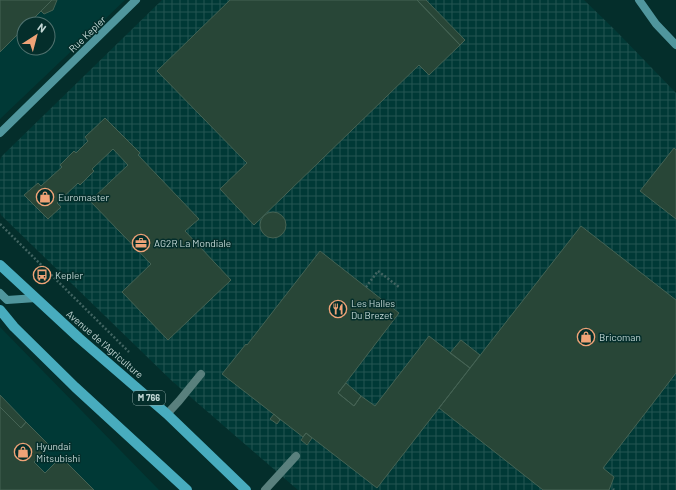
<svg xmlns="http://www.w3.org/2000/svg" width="676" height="490" font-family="Barlow,sans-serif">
	<defs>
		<pattern id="industrial-grid" width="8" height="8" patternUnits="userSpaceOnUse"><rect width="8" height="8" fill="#003936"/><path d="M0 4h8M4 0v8" fill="none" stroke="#245552"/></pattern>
	</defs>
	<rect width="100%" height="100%" fill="#042e2b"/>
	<path fill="#003936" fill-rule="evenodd" d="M0 0H125L0 119ZM24 24H48V48H24Z
		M0 327 159 490H0Z"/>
	<path fill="url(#industrial-grid)" d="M162 0H584L616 31 676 93V490H298L172 381 1 215 0 212V160L2 156Z"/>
	<path fill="#284637" stroke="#456354" d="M0 0H52L28 24H24V28L0 52Z
		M52 0H57L53 10 44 14 41 11Z
		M230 0H417L460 45 429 75 419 65 254 225 220 189 247 163 157 71Z
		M417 0H426L465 40 460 45Z
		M105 118 140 153 138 155 199 219 185 231 231 280 168 340 122 292 151 264 90 201 128 165 113 149 92 169 94 171 80 185 78 183 57 203 61 207 48 219 24 195 38 183 41 186 62 167 60 165 74 151 76 153 88 141 85 137Z
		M674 148 676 150V219L640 191Z
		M260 225a13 13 0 1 1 26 0a13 13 0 1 1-26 0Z
		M581 226 676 300V373L603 468 614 477 609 490H543L439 408Z
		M320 251 399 313 338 393 354 406 361 396 375 406 429 336 470 368 377 488 306 433 303 437 222 374 246 344 247 345Z
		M461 340 480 355 470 368 450 353Z
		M346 383 361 396 354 406 338 393Z
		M0 395 26 422 21 428 0 407Z
		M0 407 21 428 26 422 50 446 34 462 45 473 61 457 94 490H0Z
		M274 414 280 420 277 424 270 419Z
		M306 433 312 438 307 445 301 440Z"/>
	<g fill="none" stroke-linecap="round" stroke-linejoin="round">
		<path stroke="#416461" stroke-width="2.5" stroke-dasharray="2 2" stroke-linecap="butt" d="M0 224 129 352
			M366 287 378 271 399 287
			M613 489 614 490"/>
		<path stroke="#59807d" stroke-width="8" d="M167 414 179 401 201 374
			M265 490 296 456"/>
		<path stroke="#50969d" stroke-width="8" d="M639 0 656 24 676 45
			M0 133 136 0
			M0 293 7 300 36 298"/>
		<path stroke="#48acbe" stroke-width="10" d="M0 265 79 338 167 414 246 490
			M0 310 14 327 75 387 187 490"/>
	</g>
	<defs>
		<symbol id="shop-ring" viewBox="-11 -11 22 22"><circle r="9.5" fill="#042e2b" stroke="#efa377" stroke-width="1.5"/><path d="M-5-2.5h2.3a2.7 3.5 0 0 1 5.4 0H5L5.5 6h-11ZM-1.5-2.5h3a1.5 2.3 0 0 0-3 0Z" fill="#efa377"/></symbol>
		<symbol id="office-ring" viewBox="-11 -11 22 22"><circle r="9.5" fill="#042e2b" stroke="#efa377" stroke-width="1.5"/><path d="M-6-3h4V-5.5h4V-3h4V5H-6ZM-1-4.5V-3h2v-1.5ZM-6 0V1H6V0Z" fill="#efa377"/></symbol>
		<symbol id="bus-ring" viewBox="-11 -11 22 22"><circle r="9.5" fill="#042e2b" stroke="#efa377" stroke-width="1.5"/><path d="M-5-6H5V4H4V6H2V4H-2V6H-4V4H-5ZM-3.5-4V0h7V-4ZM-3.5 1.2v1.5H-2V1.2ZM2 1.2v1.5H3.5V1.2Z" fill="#efa377"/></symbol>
		<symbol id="restaurant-ring" viewBox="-11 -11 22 22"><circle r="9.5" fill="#042e2b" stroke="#efa377" stroke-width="1.5"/><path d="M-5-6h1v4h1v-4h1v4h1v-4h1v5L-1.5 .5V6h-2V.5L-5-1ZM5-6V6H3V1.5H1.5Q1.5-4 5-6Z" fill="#efa377"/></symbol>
	</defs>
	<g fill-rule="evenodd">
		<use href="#shop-ring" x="35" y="187" width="20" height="20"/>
		<use href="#office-ring" x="131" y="233" width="20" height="20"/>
		<use href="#bus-ring" x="32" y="265" width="20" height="20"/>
		<use href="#restaurant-ring" x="328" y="299" width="20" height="20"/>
		<use href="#shop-ring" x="576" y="327" width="20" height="20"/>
		<use href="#shop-ring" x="13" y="442" width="20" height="20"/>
	</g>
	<g text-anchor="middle" stroke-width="3" stroke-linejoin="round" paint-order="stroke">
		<rect fill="#042e2b" stroke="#8aa4a2" stroke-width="1" x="133" y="391" width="32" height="14" rx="3"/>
		<g font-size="9" font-weight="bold" fill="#c3d7d5">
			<text x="149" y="401">M 766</text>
		</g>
		<g font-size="10" fill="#c3d7d5" stroke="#042e2b">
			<text transform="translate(87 34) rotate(-44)" y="4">Rue Kepler</text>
			<text transform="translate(105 344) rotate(41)" y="4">Avenue de l'Agriculture</text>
		</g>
		<g font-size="10" fill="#c3d7d5" stroke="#042e2b" text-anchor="start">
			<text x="58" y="201">Euromaster</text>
			<text x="154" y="247">AG2R La Mondiale</text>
			<text x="55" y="279">Kepler</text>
			<text x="351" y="307">Les Halles<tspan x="351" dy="12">Du Brezet</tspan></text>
			<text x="599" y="341">Bricoman</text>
			<text x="36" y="450">Hyundai<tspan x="36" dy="12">Mitsubishi</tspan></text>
		</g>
	</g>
	<g transform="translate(36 36) rotate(36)"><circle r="19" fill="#042e2b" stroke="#50726f"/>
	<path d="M0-3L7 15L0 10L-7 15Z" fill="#efa377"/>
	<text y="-6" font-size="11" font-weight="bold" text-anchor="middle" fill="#c3d7d5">N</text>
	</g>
</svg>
